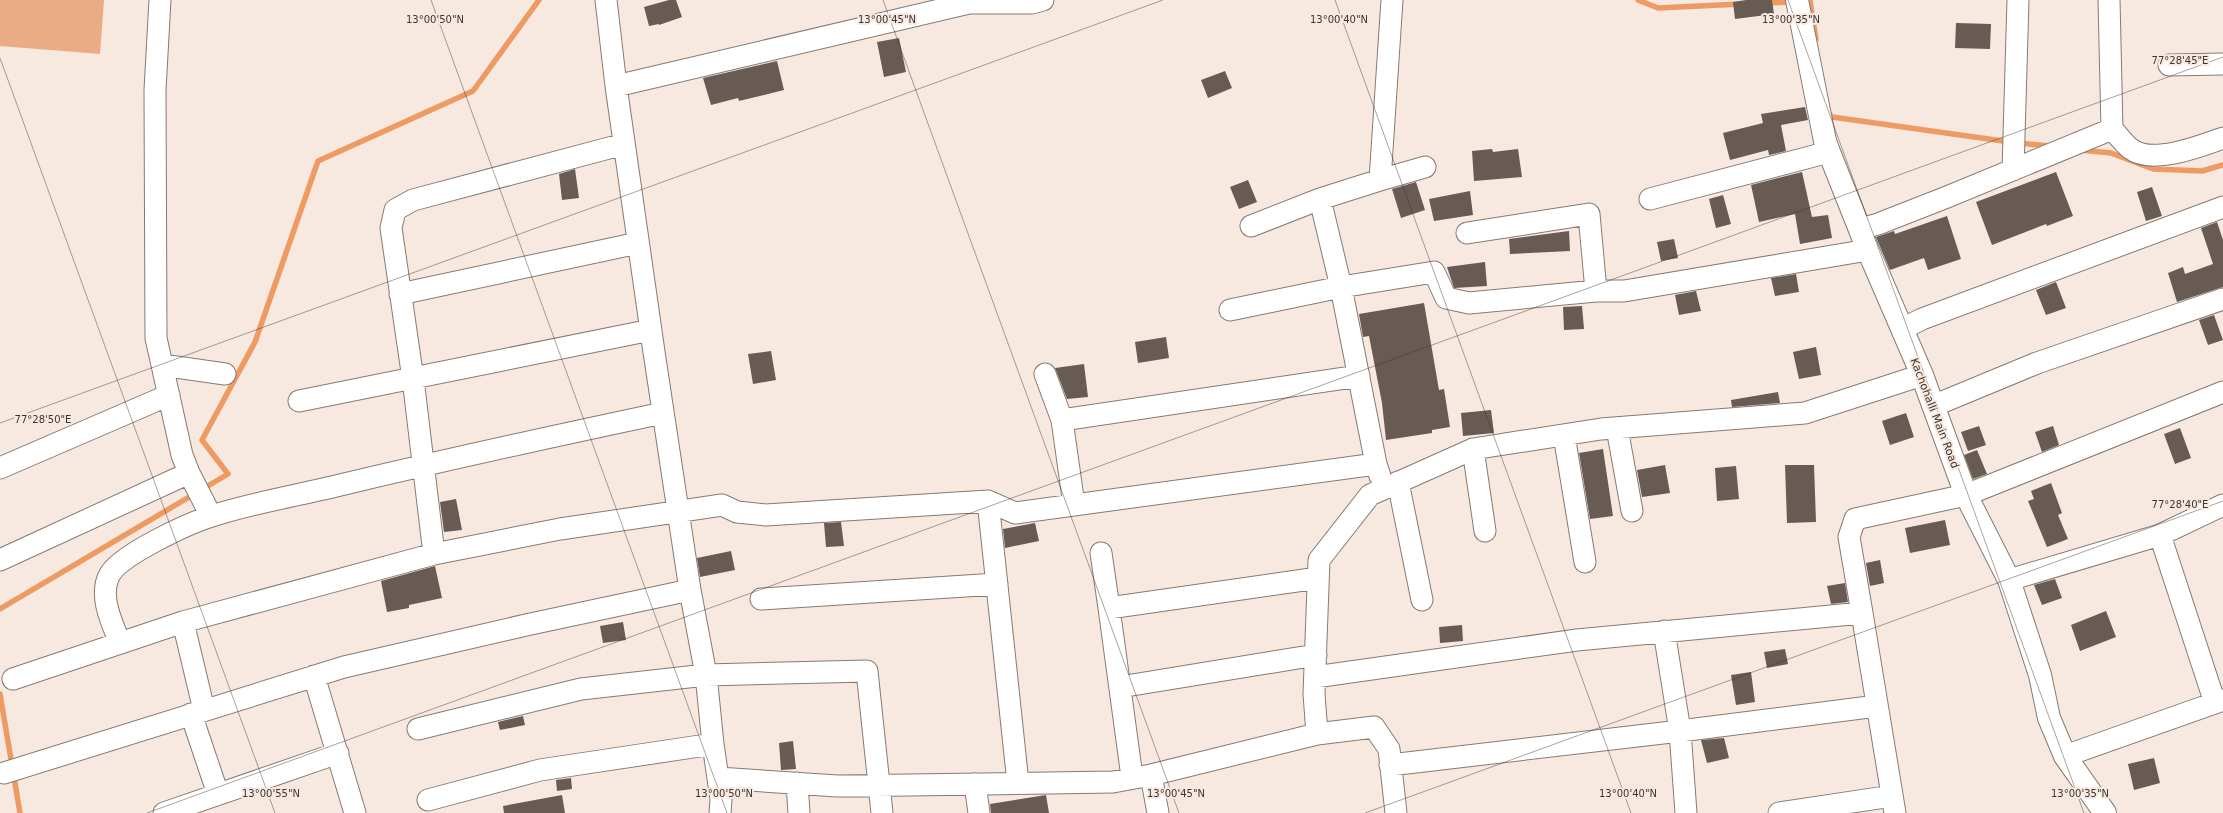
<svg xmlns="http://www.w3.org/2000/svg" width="2223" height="813" font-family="'DejaVu Sans',sans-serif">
	<rect width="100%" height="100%" fill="#f7e9e0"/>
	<path fill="#e9ac84" d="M0 0H104L100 54 0 46Z"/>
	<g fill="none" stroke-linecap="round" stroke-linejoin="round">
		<path stroke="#ed9a63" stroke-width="5.5" d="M1638 0 1658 8 1741 4
			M1801 2 1810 1 1816 39
			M1765 3 1793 2
			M1827 111 1832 117 2010 142
			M2018 143 2049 146
			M2080 150 2111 153 2153 169 2202 171 2223 165
			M0 609 228 474 202 440 255 342 318 161 473 91 539 0
			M0 694 20 813"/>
	</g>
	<path fill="#675b53" d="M669 0H676L682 17 659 25V24L649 26 644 7Z
		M1746 0H1772L1774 14 1735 19 1733 2Z
		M1956 23 1991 24 1990 49 1955 48Z
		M899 38 906 72 884 77 877 42Z
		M777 61 784 90 739 101 738 98 711 105 703 78Z
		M1225 71 1232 88 1208 98 1201 80Z
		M1805 107 1808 120 1781 125 1786 151 1769 155 1768 150 1730 160 1723 133 1763 123 1761 114Z
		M1492 149 1493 152 1518 149 1522 177 1474 181 1472 151Z
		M575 169 579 198 562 200 559 174Z
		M1802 172 1812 217 1828 215 1832 238 1800 244 1795 214 1759 222 1751 185Z
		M2056 172 2073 216 2047 226 2046 224 1992 245 1976 202Z
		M1248 180 1257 202 1239 209 1230 187Z
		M1416 182 1425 210 1401 218 1392 189Z
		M2152 187 2162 216 2146 221 2137 192Z
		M1470 191 1473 215 1434 221 1429 199Z
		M1723 195 1731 224 1716 228 1709 199Z
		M1947 216 1961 259 1928 270 1924 258 1890 270 1876 237 1894 231 1895 234Z
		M2217 222 2223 240V287L2177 302 2168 273 2183 267 2185 274 2213 264 2201 228Z
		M1569 231 1570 251 1510 254 1509 239Z
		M1674 239 1678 258 1661 261 1657 242Z
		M1485 262 1487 286 1454 288 1447 267Z
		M1796 274 1799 292 1775 296 1771 278Z
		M2056 282 2066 308 2046 315 2036 290Z
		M1696 291 1701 311 1679 315 1675 295Z
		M1424 303 1439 390 1444 389 1450 427 1432 430V433L1386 440 1382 403 1369 336 1363 337 1359 314Z
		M1582 306 1584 329 1564 330 1563 307Z
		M2214 315 2223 340 2208 345 2199 320Z
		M1166 337 1169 358 1138 363 1135 342Z
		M1816 347 1821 375 1799 379 1793 352Z
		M771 351 776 380 753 384 748 354Z
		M1084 364 1088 397 1067 399 1055 368Z
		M1778 392 1780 403 1732 407 1731 400Z
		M1491 410 1494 433 1463 436 1461 413Z
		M1906 413 1914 437 1890 445 1882 421Z
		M1979 426 1986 445 1968 451 1961 432Z
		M2053 426 2059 445 2042 452 2035 432Z
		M2180 428 2191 458 2175 464 2164 434Z
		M1603 449 1613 516 1590 519 1579 453Z
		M1977 450 1987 474 1973 479 1964 455Z
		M1665 465 1670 493 1642 497 1637 470Z
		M1785 465H1814L1816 522 1787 523Z
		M1736 466 1739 499 1717 501 1715 468Z
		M2051 483 2062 513 2058 515 2068 539 2047 547 2028 501 2034 499 2031 491Z
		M456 499 462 530 444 532 440 502Z
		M1945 520 1950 545 1910 553 1905 528Z
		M841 522 844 546 826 547 824 523Z
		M1035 523 1039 541 1005 548 1003 529Z
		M731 551 735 570 700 577 697 558Z
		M1880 560 1884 583 1870 586 1866 563Z
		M435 566 442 598 409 605V608L387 612 381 581Z
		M2055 579 2062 598 2042 605 2034 585Z
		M1845 583 1848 602 1831 604 1827 586Z
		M2106 611 2116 637 2080 651 2071 625Z
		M623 622 626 640 603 643 600 626Z
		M1462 625 1463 641 1440 643 1439 627Z
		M1785 649 1788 664 1767 668 1764 652Z
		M1751 672 1755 702 1736 705 1731 675Z
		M523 716 525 725 500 730 498 722Z
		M1724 738 1729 758 1707 763 1701 740Z
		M793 741 796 769 781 770 779 743Z
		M2154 758 2160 783 2134 790 2128 764Z
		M571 778 572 789 557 791 556 780Z
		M562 795 565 813H504L503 806Z
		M1046 795 1049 813H991L990 804Z"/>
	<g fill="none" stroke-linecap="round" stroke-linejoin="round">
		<defs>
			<path id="street" d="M606 0 616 86 654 352 690 590 706 675 713 744 721 799 720 813
				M2169 65 2223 64
				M616 86 969 3H1032L1043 0
				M2112 129C2118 135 2124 144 2131 149 2152 165 2201 146 2223 138
				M2013 170 2018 0
				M1380 180 1425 167
				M1650 199 1829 152
				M1251 226 1320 199
				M1860 229 1878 224 1947 197 2112 129 2109 0
				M1467 233 1589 214 1596 291
				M400 294 638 243
				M1230 310 1341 287 1434 272 1446 298 1469 303 1596 291H1624L1868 250
				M1902 329 1922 319 2223 207
				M162 365 225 374
				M1045 374 1062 420
				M299 401 651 330
				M1933 406 2037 363 2223 299
				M1617 428 1632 511
				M1564 435 1585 562
				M1473 449 1485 531
				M0 468 169 395
				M189 473 211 516
				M1380 476 1376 464 1341 287 1320 199 1380 180 1392 0
				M1398 482 1422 600
				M988 501 1018 783
				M1074 505 1062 420 1359 376
				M2160 535 2215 703
				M1101 553 1109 608
				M434 554 560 529 722 505 737 512 766 515 988 501 1015 513 1376 464
				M0 560 189 473 182 455 156 338 155 90 160 0
				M2009 580 2160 535 2223 505
				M761 599 997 584
				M1862 613 1849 537 1855 519 1966 495 2223 392
				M183 622 204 710
				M1664 631 1680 731 1877 706
				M120 643C112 623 98 595 110 574 122 554 189 523 212 516 252 503 295 496 336 486 445 460 554 436 663 413
				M314 676 355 813
				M1315 677 1577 640 1862 613 1895 813
				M13 679 183 622 434 554 413 379 391 228 395 210 413 200 624 144
				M1120 687 1316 655
				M191 714 218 794
				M418 729 581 689 706 675 867 671 882 813
				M1317 734 1374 727 1389 749 1396 813
				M2065 756 2223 700
				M1390 765 1680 731 1686 813
				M4 773 344 667 526 625 690 590
				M1151 775 1158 813
				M1132 777 1109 608 1318 578
				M718 778 837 786 1113 782 1151 775 1317 734 1314 694 1319 560 1370 495 1473 449 1601 429 1805 413 1922 375
				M797 783 799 813
				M975 784 979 813
				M428 800 540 770 713 744
				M164 813 338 753
				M1779 813 1892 796"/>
			<path id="secondary" d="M1797 0 1825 141 1829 152 1868 250 1922 375 1966 495 2009 580 2040 675 2049 718 2065 756 2105 813"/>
		</defs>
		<use href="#street" stroke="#867a72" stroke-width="23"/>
		<use href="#secondary" stroke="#867a72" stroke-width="24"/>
		<use href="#street" stroke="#fff" stroke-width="21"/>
		<use href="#secondary" stroke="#fff" stroke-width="22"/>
	</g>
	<path fill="none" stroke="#3b3532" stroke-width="1" stroke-opacity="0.45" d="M431 0 727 813M883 0 1179 813M1335 0 1631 813M1788 0 2084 813M0 58 275 813M0 423 1163 0M147 813 2223 57M1365 813 2223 501"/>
	<g text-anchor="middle" stroke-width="4" stroke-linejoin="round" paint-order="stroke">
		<g font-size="11" fill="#3b3532" stroke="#f7e9e0">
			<text transform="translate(1935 413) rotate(69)" y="4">Kachohalli Main Road</text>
		</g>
	</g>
	<g font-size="10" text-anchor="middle" fill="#3b3532" stroke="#f7e9e0" stroke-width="4" stroke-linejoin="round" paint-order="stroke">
		<text x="435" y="23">13°00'50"N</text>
		<text x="887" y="23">13°00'45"N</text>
		<text x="1339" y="23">13°00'40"N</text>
		<text x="1791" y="23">13°00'35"N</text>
		<text x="2180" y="64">77°28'45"E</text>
		<text x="43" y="423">77°28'50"E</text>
		<text x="2180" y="508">77°28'40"E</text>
		<text x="271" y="797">13°00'55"N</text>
		<text x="724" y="797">13°00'50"N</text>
		<text x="1176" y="797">13°00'45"N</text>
		<text x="1628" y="797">13°00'40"N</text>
		<text x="2080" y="797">13°00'35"N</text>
	</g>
</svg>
